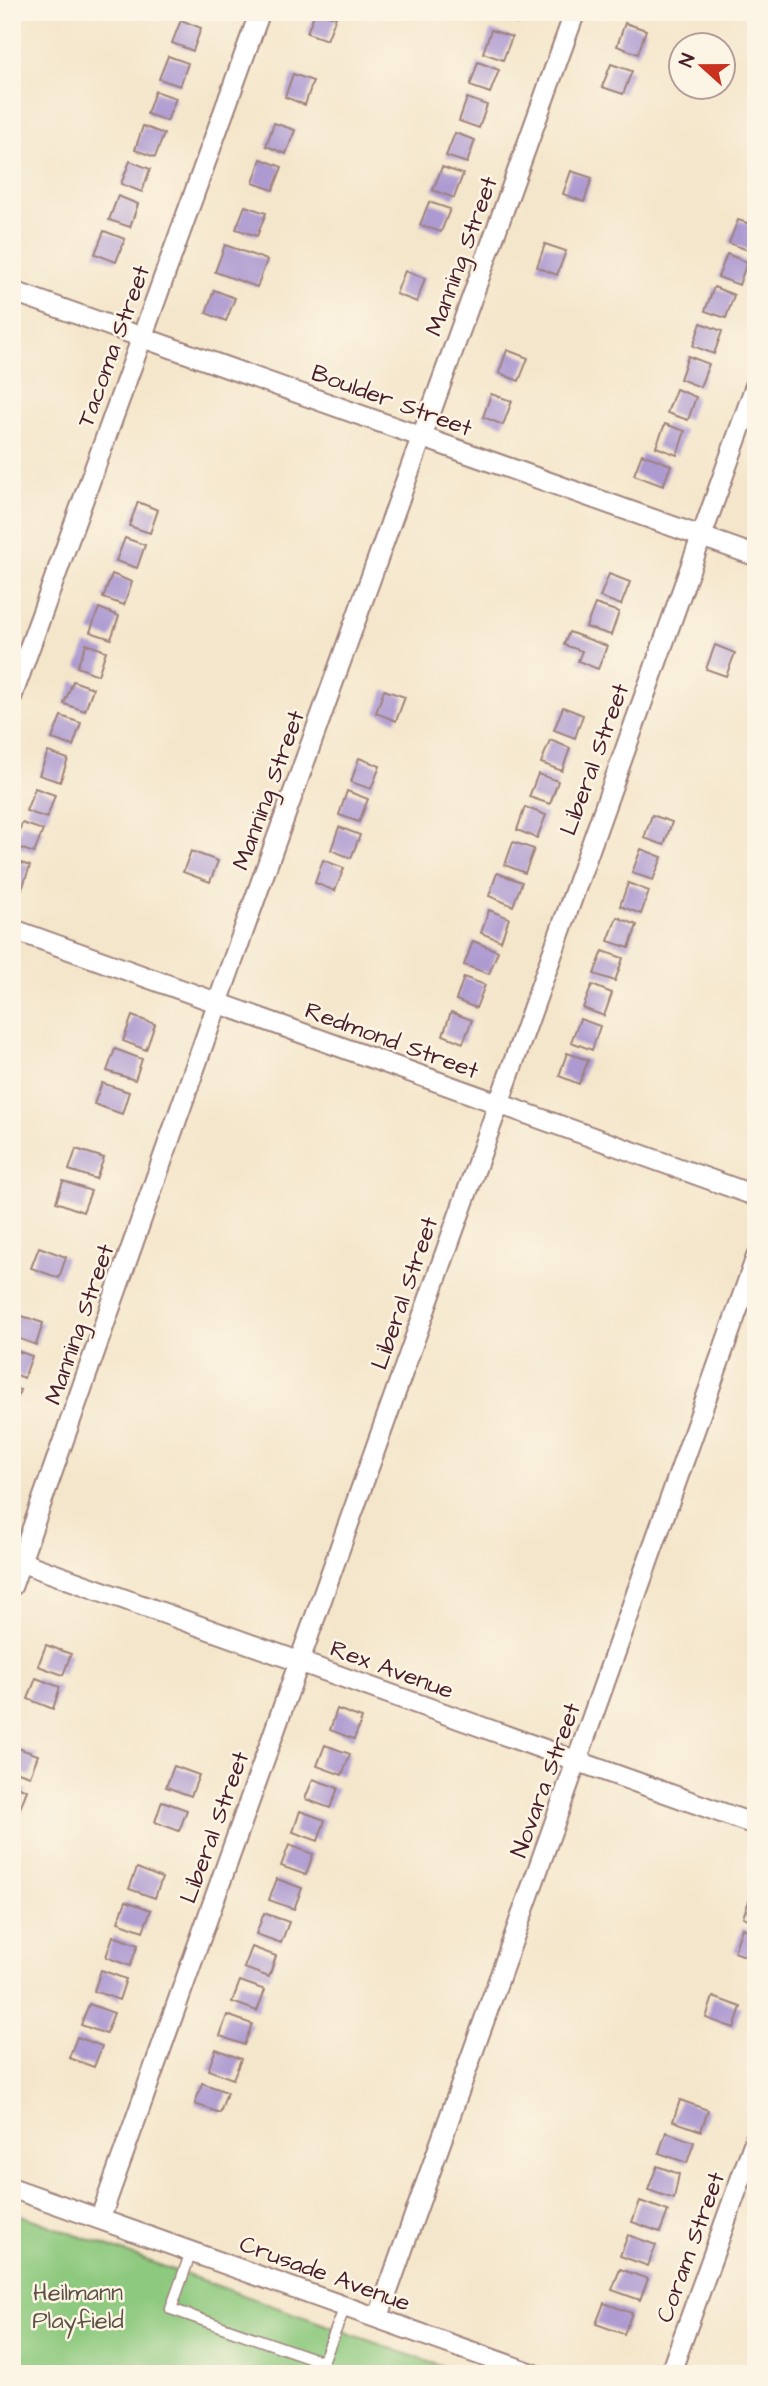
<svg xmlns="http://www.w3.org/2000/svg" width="768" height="2386" font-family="'Architects Daughter',sans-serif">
	<rect width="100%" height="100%" fill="#fcf5e5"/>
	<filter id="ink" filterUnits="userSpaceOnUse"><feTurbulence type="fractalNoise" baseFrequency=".0143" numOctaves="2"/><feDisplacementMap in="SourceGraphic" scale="14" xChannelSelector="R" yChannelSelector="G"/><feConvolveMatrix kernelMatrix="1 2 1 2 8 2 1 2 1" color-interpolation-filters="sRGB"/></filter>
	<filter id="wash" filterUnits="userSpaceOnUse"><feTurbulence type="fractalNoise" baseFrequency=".00686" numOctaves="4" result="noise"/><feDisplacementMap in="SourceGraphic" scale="28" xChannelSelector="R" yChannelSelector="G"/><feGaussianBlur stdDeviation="1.57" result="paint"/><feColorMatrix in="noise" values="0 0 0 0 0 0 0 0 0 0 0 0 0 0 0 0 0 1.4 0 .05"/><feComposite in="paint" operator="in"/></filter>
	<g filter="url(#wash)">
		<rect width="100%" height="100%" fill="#f4e6cb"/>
		<path fill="#8dc97e" stroke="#6c7454" stroke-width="2" d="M12 2212 462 2374H12Z"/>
		<g id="blocks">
			<path fill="#ad9ad1" d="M315 12 336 17 327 40 307 33Z
				M498 12H521L517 24 497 16Z
				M181 20 201 28 193 51 172 43Z
				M625 23 646 30 638 54 617 46Z
				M491 30 512 37 503 60 483 53Z
				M168 56 188 63 180 86 159 79Z
				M478 62 499 70 490 93 470 86Z
				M611 64 632 71 623 94 602 87Z
				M293 74 313 81 305 105 285 97Z
				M155 91 176 98 167 121 147 114Z
				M467 98 487 105 479 128 459 121Z
				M274 123 295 130 286 154 266 146Z
				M143 126 164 134 155 157 135 150Z
				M455 133 475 140 467 163 446 156Z
				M261 159 282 167 273 190 253 183Z
				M130 161 150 169 142 192 121 184Z
				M442 167 463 174 454 198 433 190Z
				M571 171 592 178 584 202 563 194Z
				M118 196 138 204 130 227 109 220Z
				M429 202 450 209 441 232 420 225Z
				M245 206 266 213 257 236 236 229Z
				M738 220 756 226 750 251 729 243Z
				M104 231 125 239 116 262 95 254Z
				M545 244 566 251 557 275 537 267Z
				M225 245 267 260 257 287 215 272Z
				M727 254 747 262 739 285 718 277Z
				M405 271 425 278 417 302 396 294Z
				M714 287 734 295 726 318 705 311Z
				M214 290 235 298 226 321 206 313Z
				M701 323 722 331 714 354 693 346Z
				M507 350 528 358 519 381 499 373Z
				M688 356 709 364 700 387 680 379Z
				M676 389 696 397 688 420 667 413Z
				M491 394 512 401 503 425 483 417Z
				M665 424 685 431 677 455 656 447Z
				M642 454 671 465 663 486 634 475Z
				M138 502 158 510 150 533 129 526Z
				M125 538 145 545 137 568 116 561Z
				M112 574 132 582 124 605 103 598Z
				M609 574 630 582 621 605 600 597Z
				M595 604 619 612 611 635 586 627Z
				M99 608 119 616 111 639 90 632Z
				M569 632 607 646 598 669 578 661 582 651 564 645Z
				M86 644 106 651 98 675 77 667Z
				M715 645 735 653 726 676 706 669Z
				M73 681 93 688 85 711 64 704Z
				M384 690 405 697 396 721 376 713Z
				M563 707 583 715 575 738 554 730Z
				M61 716 81 723 73 746 52 739Z
				M550 740 570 748 562 771 541 763Z
				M48 752 68 759 60 782 39 775Z
				M359 758 380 766 371 789 351 782Z
				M538 774 558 781 550 804 529 797Z
				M35 788 55 795 47 818 26 811Z
				M347 791 368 799 359 822 339 815Z
				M525 807 546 815 537 838 517 830Z
				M652 815 672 822 664 845 644 838Z
				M22 823 43 830 34 853 14 846Z
				M339 827 360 835 351 858 331 850Z
				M513 842 534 849 525 873 505 865Z
				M641 849 662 857 653 880 632 873Z
				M191 851 218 861 210 882 183 872Z
				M12 860 30 866 22 889 12 886Z
				M323 860 344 868 335 891 315 883Z
				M497 873 522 882 513 906 489 896Z
				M628 883 649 891 641 914 620 906Z
				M489 910 509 918 501 941 481 933Z
				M617 917 637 925 629 948 608 941Z
				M473 941 498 951 489 974 464 965Z
				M603 951 623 958 615 981 594 974Z
				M464 977 485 985 476 1008 456 1000Z
				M592 985 612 993 604 1016 583 1008Z
				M451 1012 472 1020 463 1043 443 1035Z
				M132 1016 155 1024 146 1050 123 1041Z
				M580 1019 600 1026 592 1050 571 1042Z
				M115 1049 142 1059 135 1080 107 1071Z
				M567 1053 588 1060 579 1084 559 1076Z
				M102 1083 129 1092 122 1114 94 1104Z
				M76 1149 104 1158 96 1179 69 1170Z
				M63 1181 91 1191 83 1212 56 1202Z
				M39 1247 66 1257 59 1278 31 1268Z
				M16 1314 43 1323 36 1345 12 1336Z
				M12 1349 32 1356 24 1378 12 1373Z
				M12 1388 20 1390 13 1410H12Z
				M46 1645 71 1654 63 1675 38 1666Z
				M36 1678 60 1687 53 1709 28 1699Z
				M337 1709 362 1718 354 1739 330 1730Z
				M325 1745 350 1754 342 1775 317 1766Z
				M12 1746 38 1755 30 1776 12 1770Z
				M174 1766 199 1775 191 1796 166 1787Z
				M313 1779 338 1788 330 1808 305 1799Z
				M12 1784 27 1790 19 1811 12 1808Z
				M162 1801 187 1810 179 1831 155 1822Z
				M300 1811 325 1820 318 1841 293 1832Z
				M289 1845 313 1854 306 1875 281 1866Z
				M137 1868 162 1878 155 1898 129 1889Z
				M277 1879 302 1888 294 1909 269 1900Z
				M751 1896 756 1898V1922L743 1917Z
				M126 1901 151 1910 143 1931 118 1922Z
				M264 1913 289 1922 281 1943 256 1934Z
				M742 1928 756 1933V1960L734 1952Z
				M113 1936 138 1945 130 1966 106 1957Z
				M252 1947 276 1956 269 1977 244 1968Z
				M101 1970 126 1979 119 2000 94 1991Z
				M240 1981 265 1990 257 2011 232 2002Z
				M713 1997 741 2007 734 2028 706 2018Z
				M89 2004 114 2013 106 2034 81 2025Z
				M227 2015 252 2024 244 2045 220 2036Z
				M77 2037 102 2046 94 2067 69 2058Z
				M216 2049 241 2059 233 2079 208 2070Z
				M202 2083 227 2092 220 2113 195 2104Z
				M680 2100 708 2110 701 2131 673 2121Z
				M666 2132 694 2142 687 2163 659 2153Z
				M657 2166 679 2174 674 2199 648 2190Z
				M640 2201 668 2211 660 2232 632 2222Z
				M628 2235 656 2245 648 2266 620 2256Z
				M620 2269 648 2279 640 2300 612 2290Z
				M604 2303 632 2313 624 2334 596 2324Z"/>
		</g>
	</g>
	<g filter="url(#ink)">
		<use href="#blocks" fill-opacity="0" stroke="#9f827b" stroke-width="2"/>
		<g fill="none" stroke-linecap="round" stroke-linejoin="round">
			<defs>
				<path id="lane" d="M191 2252 171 2309 323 2362 345 2307"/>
				<path id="street" d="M12 291 756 556
					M12 696 260 12
					M12 929 756 1196
					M12 1559 756 1825
					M12 1586 229 971 575 12
					M12 2188 534 2374
					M100 2219 756 384
					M378 2318 756 1258
					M670 2374 756 2137"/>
			</defs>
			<use href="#lane" stroke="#9f827b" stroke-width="13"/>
			<use href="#street" stroke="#9f827b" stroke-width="23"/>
			<use href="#lane" stroke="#fff" stroke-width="10"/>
			<use href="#street" stroke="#fff" stroke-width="19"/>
		</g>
	</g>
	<g text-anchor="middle" stroke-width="5" stroke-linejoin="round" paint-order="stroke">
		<g font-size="24" fill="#4a1f2b" stroke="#fcf5e5">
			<text transform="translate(461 256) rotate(-70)" y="8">Manning Street</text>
			<text transform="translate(113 346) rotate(-70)" y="8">Tacoma Street</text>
			<text transform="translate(392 400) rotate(20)" y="8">Boulder Street</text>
			<text transform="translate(594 759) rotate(-70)" y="8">Liberal Street</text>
			<text transform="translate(268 790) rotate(-70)" y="8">Manning Street</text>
			<text transform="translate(392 1040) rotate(20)" y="8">Redmond Street</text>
			<text transform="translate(404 1293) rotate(-71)" y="8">Liberal Street</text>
			<text transform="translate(79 1324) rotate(-71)" y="8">Manning Street</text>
			<text transform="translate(392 1669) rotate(20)" y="8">Rex Avenue</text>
			<text transform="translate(545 1780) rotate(-70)" y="8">Novara Street</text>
			<text transform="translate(214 1827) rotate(-70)" y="8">Liberal Street</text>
			<text transform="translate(690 2247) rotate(-70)" y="8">Coram Street</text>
			<text transform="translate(325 2273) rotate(20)" y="8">Crusade Avenue</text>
		</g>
		<g font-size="24" fill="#5e5244" stroke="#fcf5e5">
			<text x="78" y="2300">Heilmann<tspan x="78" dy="28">Playfield</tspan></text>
		</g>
	</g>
	<rect width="768" height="2386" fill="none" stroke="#fcf5e5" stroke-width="42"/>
	<g transform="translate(702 66) rotate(291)"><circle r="33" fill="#fcf5e5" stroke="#b59f9b" stroke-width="2"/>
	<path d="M0-5L12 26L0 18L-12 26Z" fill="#c8321e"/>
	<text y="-10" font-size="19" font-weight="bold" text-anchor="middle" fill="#4a1f2b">N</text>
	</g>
</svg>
